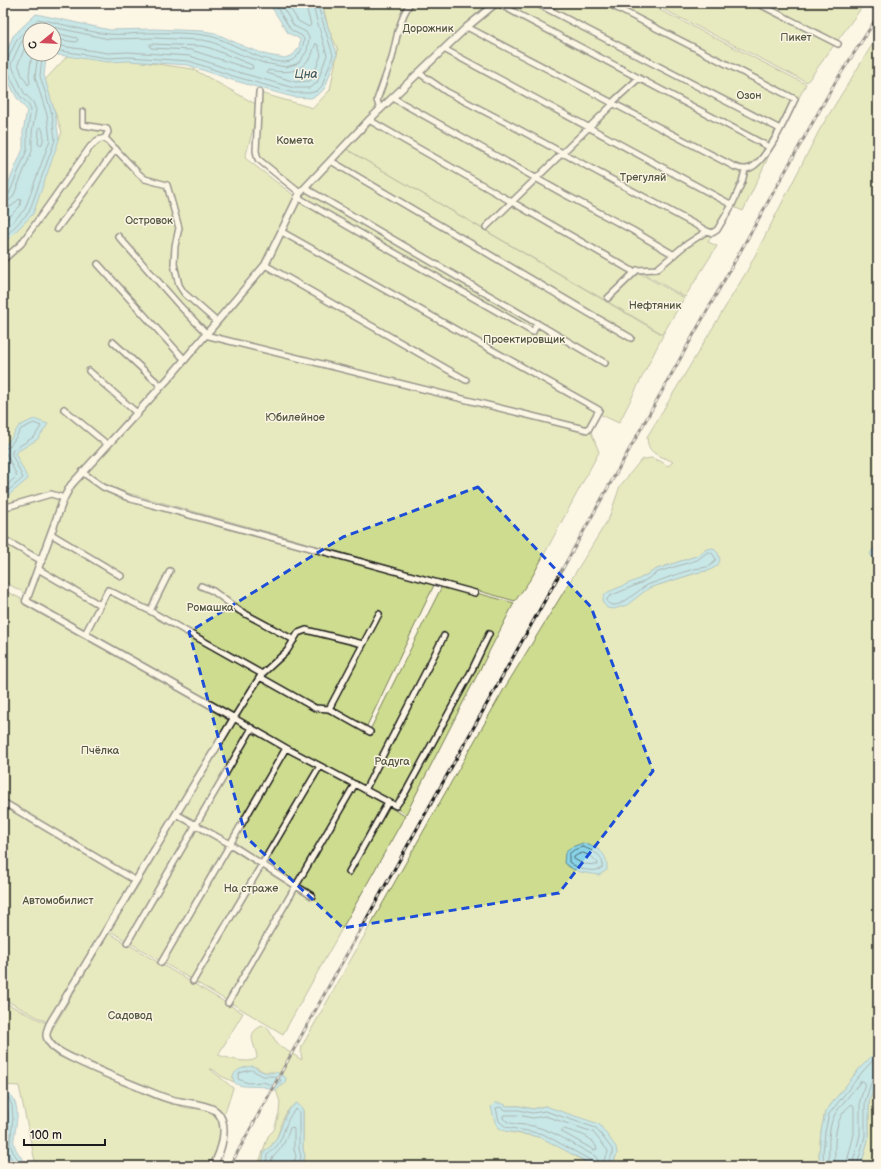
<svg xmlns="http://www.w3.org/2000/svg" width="881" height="1169" font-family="'Balsamiq Sans',sans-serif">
	<rect width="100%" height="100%" fill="#fcf5e5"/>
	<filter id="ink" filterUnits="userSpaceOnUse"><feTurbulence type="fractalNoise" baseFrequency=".025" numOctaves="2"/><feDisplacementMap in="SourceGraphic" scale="8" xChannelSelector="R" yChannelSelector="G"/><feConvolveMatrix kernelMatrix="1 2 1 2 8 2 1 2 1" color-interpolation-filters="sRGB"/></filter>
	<g filter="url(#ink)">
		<path fill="#cedc90" stroke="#757c56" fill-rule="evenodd" d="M322 3H408C395 22 391 55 384 78 381 90 375 97 376 111L299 191 257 155 259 108 245 158 296 197 268 254 260 266 213 323 65 487 26 594 3 581V238L39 187 62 132 44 81 71 52 193 69 259 106 260 93 313 108 330 90 338 50 328 27Z
			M412 3H491L384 103 378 100 406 13Z
			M500 3H646L806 84 773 148Z
			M651 3H865L807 82Z
			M496 4 772 149 743 211 729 205 708 242 717 246 685 297 373 121 468 30 475 25Z
			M878 39V548L873 549 874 559 878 561V1050L860 1068 825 1112 821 1132 819 1153 820 1166H610L615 1159 617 1153 545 1106 533 1109 519 1106H507L501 1103 495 1122C506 1137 526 1132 541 1138 560 1145 576 1158 594 1166H301L305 1157 303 1149V1110L297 1103C295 1105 291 1107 289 1109 277 1124 283 1138 264 1152L262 1166H258L268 1136 274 1130 279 1113 280 1102 276 1090 285 1083 273 1072H264L256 1067 233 1077 234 1082 221 1076 214 1070 210 1069 233 1088 225 1113 206 1103 172 1099 62 1049 57 1045 49 1035 109 933 243 1013 218 1055C229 1058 248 1065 257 1058 256 1044 244 1034 262 1026L267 1027 278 1045 302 1060 301 1053 302 1046 504 689 609 518 620 486 641 460 651 458 660 461 668 466 673 462C659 454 648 456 647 437L747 271 820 129 872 45ZM707 549 710 570 696 573 649 588 639 579 657 569 696 556Z
			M372 124 684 298 663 334 346 149Z
			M346 149 663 335 619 423 595 412 589 427 599 452 532 577 515 601 124 492 101 482 86 472 268 265 296 203Z
			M84 475 122 495 435 583 366 728 259 677 260 681 369 732 443 584 514 603 406 814 236 717 28 602 68 496Z
			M3 590 24 600 228 720 136 879 3 798Z
			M235 719 405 816 283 1034 110 931 138 886Z
			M3 803 135 881 49 1023 3 999Z
			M3 1002 46 1023 43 1037 56 1055 157 1099 187 1108 211 1110 222 1123 216 1157 211 1166H36L19 1086 3 1085Z
			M878 1075V1098L876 1118 878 1166H861L869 1136V1102Z"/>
		<path fill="#89d4e9" stroke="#5d8a97" d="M269 3H320L337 54 325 88 319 94 311 98 293 97 271 91 232 80 188 65 128 61 108 62 52 54H54V30H30V54H51L46 58 44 75 55 113 59 140 33 214 3 244V196L23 149V132L27 110 17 98 8 81 3 61 13 36 36 14 110 30 154 29 203 31 215 33 245 47 267 55 285 58 293 55 299 48 300 39 288 33Z
			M34 419 48 424 38 439 15 453 28 479 3 500V442L7 444 19 426Z
			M713 548 718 553 720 560 717 566 710 570 696 573 649 588 627 605 614 609 607 608 603 603V597L608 592 639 579 657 569 696 556 707 549Z
			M878 548V561L874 559 870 554 873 549Z
			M583 843C598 848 608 852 607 870L599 875C585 873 576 873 564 863L565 853 572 847Z
			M878 1050V1075L869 1102V1136L861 1166H820L819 1153 821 1132 825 1112 860 1068Z
			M252 1066C256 1067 259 1071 264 1072 273 1075 275 1068 286 1078L285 1083 276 1090C272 1089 268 1088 264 1087 256 1085 232 1090 233 1077 234 1069 246 1067 252 1066Z
			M3 1090C20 1099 18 1115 15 1132 15 1135 13 1140 14 1144 16 1152 23 1159 26 1166H3Z
			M297 1103 303 1110V1149L305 1157 301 1165 262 1166 264 1152C269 1149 272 1146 275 1141 283 1129 283 1110 297 1103Z
			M495 1103H501L507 1106H519L533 1109 545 1106 599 1124 616 1147 617 1153 615 1159 610 1166H594L542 1138 530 1135 505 1131 499 1128 495 1122 491 1107Z"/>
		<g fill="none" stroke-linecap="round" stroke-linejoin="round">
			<path stroke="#48666e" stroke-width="1" d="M287 3 298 21 309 27 311 25 305 3
				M32 30 39 24 109 39 154 38 202 40 212 42 242 55 264 63 286 67 296 64 300 61 307 51 309 38 306 32 294 26 280 3
				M54 33 77 38 78 40 76 42 54 39
				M30 41 26 45 18 64 22 75 28 85 30 83 29 75 32 54
				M151 44 201 46 210 48 252 65 253 68 250 69 191 50 151 48 150 46Z
				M316 44 318 45 321 55 312 79 310 81 295 82 267 73 268 70C287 73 299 74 311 56 314 52 313 47 316 44Z
				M54 45 108 53 128 52 190 56 234 71 273 82 294 88H309L317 83 327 55 312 3
				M54 50 108 58 128 57 189 61 233 76 272 87 294 93H310L317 91 322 86 333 55 317 3
				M3 61 8 59 17 39 38 19C61 23 86 32 109 34 119 35 130 34 140 33 161 33 183 32 204 35 232 39 255 62 285 62 297 61 303 50 304 39L302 36 291 30 274 3
				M3 68 8 70 11 79 20 96 28 104 31 110 27 132V150L9 194 6 197H3
				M41 127C44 132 44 139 42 144L40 145 38 144 39 128Z
				M3 202 8 201 13 197 32 151V132L36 110 33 102 24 93 11 64 21 42 30 32
				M3 208 12 206 19 199 21 200 20 206 3 223
				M3 232 25 209 50 140 47 115 35 77 38 54
				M3 239 29 212 55 140 52 114 40 76 42 57 44 54
				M3 447 7 448 10 446 21 429 34 423 41 426 35 436 12 451V455L23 478 3 495
				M3 452 6 453 17 476 3 489
				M708 552 712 553 716 559C714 562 713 564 710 566 705 568 699 568 694 569 679 573 664 579 650 584 639 587 618 614 607 602V599L610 596 641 583 658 572 697 560Z
				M583 847C593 851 605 855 602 868 593 874 576 868 569 862V854L574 850Z
				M583 853 591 856 598 863V865L583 864 574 859V857L577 855Z
				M252 1070 263 1076H273L280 1079 281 1081 274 1086 263 1082 248 1083 238 1079V1076L240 1073Z
				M3 1095 9 1098 12 1106 13 1118 10 1144 13 1152 22 1166
				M3 1101C14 1112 4 1129 5 1143 6 1152 12 1159 16 1166
				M505 1115H518L533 1118 545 1116 593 1132 608 1151 607 1155 602 1163H600L595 1156C575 1146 555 1131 533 1126 524 1124 509 1126 503 1118V1116Z
				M564 1129C576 1133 593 1135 597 1149L594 1150 562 1132V1130Z
				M266 1166 267 1155C272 1151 277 1147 280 1141 285 1131 287 1116 296 1109L299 1112V1149L301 1157 298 1166
				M271 1166 272 1158C282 1149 286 1140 290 1128L292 1127 294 1129V1150L296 1156 293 1166
				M594 1166 592 1161 543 1134 506 1127 499 1121 496 1108 500 1107 506 1110H519L532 1113 545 1111 596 1128 612 1149C614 1157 608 1159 607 1166
				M824 1166 823 1153 825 1132 829 1114 863 1071 878 1055
				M829 1166C829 1151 827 1130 834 1116 839 1106 854 1091 861 1081H863L865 1083 860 1101V1135L852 1166
				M835 1166C835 1145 832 1118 852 1104L854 1106V1134L846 1166
				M857 1166 865 1136V1102L873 1077 875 1074H878"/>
			<defs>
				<path id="minor" d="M497 3 769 147
					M536 3 780 129
					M757 3 838 44
					M467 27 735 167C740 169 745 170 750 168 767 161 787 116 795 99L607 3
					M444 49 732 205
					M419 73 447 92 507 123 707 231 684 246 657 269 637 270 608 298
					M259 92 256 151 258 159 300 193
					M393 98 564 194 632 230 674 255
					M380 110 377 100 392 58 398 31 404 14 410 3
					M83 112V125L107 129 108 132 105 138
					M369 120 634 272
					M331 161 631 338
					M305 188 605 363
					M297 197 533 332 537 323
					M486 227 611 106 615 100 639 78
					M57 229 116 149
					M707 231 712 233 717 230 732 205 742 182 745 170
					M118 236 179 305 206 333
					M3 260 21 244 90 147 98 140 105 138 139 174 145 179 167 185 179 228 175 246 174 264 179 285 184 293 216 321
					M98 264 185 360
					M265 265 466 380
					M205 335 588 430 599 410 282 232
					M113 342 161 386
					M89 371 138 414
					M64 409 108 445
					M82 472 103 487 131 499 475 593
					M3 508 51 494 64 498
					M51 534 121 576
					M3 539 42 561
					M38 569 100 605
					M201 586 213 591 240 611 294 640
					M150 611 170 571
					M85 634 108 590 150 611 262 674
					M363 644 306 630 298 633 287 651 261 675 234 718 286 748 396 806 404 795 470 674 489 634
					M260 677 315 708 329 709
					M370 732 329 709 379 614
					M365 790 444 636
					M3 802 136 881
					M176 814 230 844 312 896
					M349 872 388 802
					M127 943 252 728
					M161 963 286 748
					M193 981 320 766
					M228 1003 355 784"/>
				<path id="tertiary" d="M213 1166C221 1152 230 1125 217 1112 209 1104 184 1103 173 1100 160 1097 149 1091 136 1086 116 1078 97 1070 78 1061 72 1058 65 1055 59 1051 54 1048 49 1043 47 1038 44 1030 54 1017 58 1010L234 718 26 601 64 498 71 485 169 378 265 265 300 193 369 120 467 27 496 3"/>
			</defs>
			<use href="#minor" stroke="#1c1c1c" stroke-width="8"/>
			<use href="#tertiary" stroke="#1c1c1c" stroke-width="9"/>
			<use href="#minor" stroke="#fcf5e5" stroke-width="5"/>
			<use href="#tertiary" stroke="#fcf5e5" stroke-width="6"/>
			<defs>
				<path id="rail" d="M230 1166 311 1018 750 234 836 81 878 16"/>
			</defs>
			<use href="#rail" stroke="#1c1c1c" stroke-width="3"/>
			<use href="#rail" stroke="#fcf5e5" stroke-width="1.5" stroke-dasharray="4.5" stroke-linecap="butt"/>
		</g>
	</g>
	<path d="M0 0H881V1169H0ZM478 487 591 607 653 771 559 893 343 928 246 837 189 632 343 537Z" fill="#fcf5e5" fill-opacity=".55" fill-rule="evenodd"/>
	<path fill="none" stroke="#1d4ed8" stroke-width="3" stroke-dasharray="8 5" stroke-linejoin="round" d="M478 487 591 607 653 771 559 893 343 928 246 837 189 632 343 537Z"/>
	<g text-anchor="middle" stroke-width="3" stroke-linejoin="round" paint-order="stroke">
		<g font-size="11" fill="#51563f" stroke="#fcf5e5">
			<text x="428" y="32">Дорожник</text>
			<text x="796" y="41">Пикет</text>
			<text x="749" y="99">Озон</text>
			<text x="295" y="144">Комета</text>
			<text x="643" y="181">Трегуляй</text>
			<text x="149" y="224">Островок</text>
			<text x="655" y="309">Нефтяник</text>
			<text x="524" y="343">Проектировщик</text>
			<text x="295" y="421">Юбилейное</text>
			<text x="210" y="611">Ромашка</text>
			<text x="100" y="754">Пчёлка</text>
			<text x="392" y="765">Радуга</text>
			<text x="251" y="892">На страже</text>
			<text x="58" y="904">Автомобилист</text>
			<text x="130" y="1019">Садовод</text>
		</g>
		<g font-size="12" font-style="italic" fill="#425c64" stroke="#fcf5e5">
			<text x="306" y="78">Цна</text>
		</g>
	</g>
	<rect width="881" height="1169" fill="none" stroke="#fcf5e5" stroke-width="16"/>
	<rect x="8" y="8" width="865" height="1153" fill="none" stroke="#1c1c1c" stroke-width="1.5" filter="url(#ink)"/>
	<g transform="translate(42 42) rotate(252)"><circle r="19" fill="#fcf5e5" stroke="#a29e95"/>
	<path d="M0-3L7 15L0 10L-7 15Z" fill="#d1495b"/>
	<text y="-6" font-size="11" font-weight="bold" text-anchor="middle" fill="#1c1c1c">С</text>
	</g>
	<path d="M24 1139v6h81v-6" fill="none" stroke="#1c1c1c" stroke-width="2"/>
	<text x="30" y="1139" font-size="12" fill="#1c1c1c" stroke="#fcf5e5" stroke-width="3" paint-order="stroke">100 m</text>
</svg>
